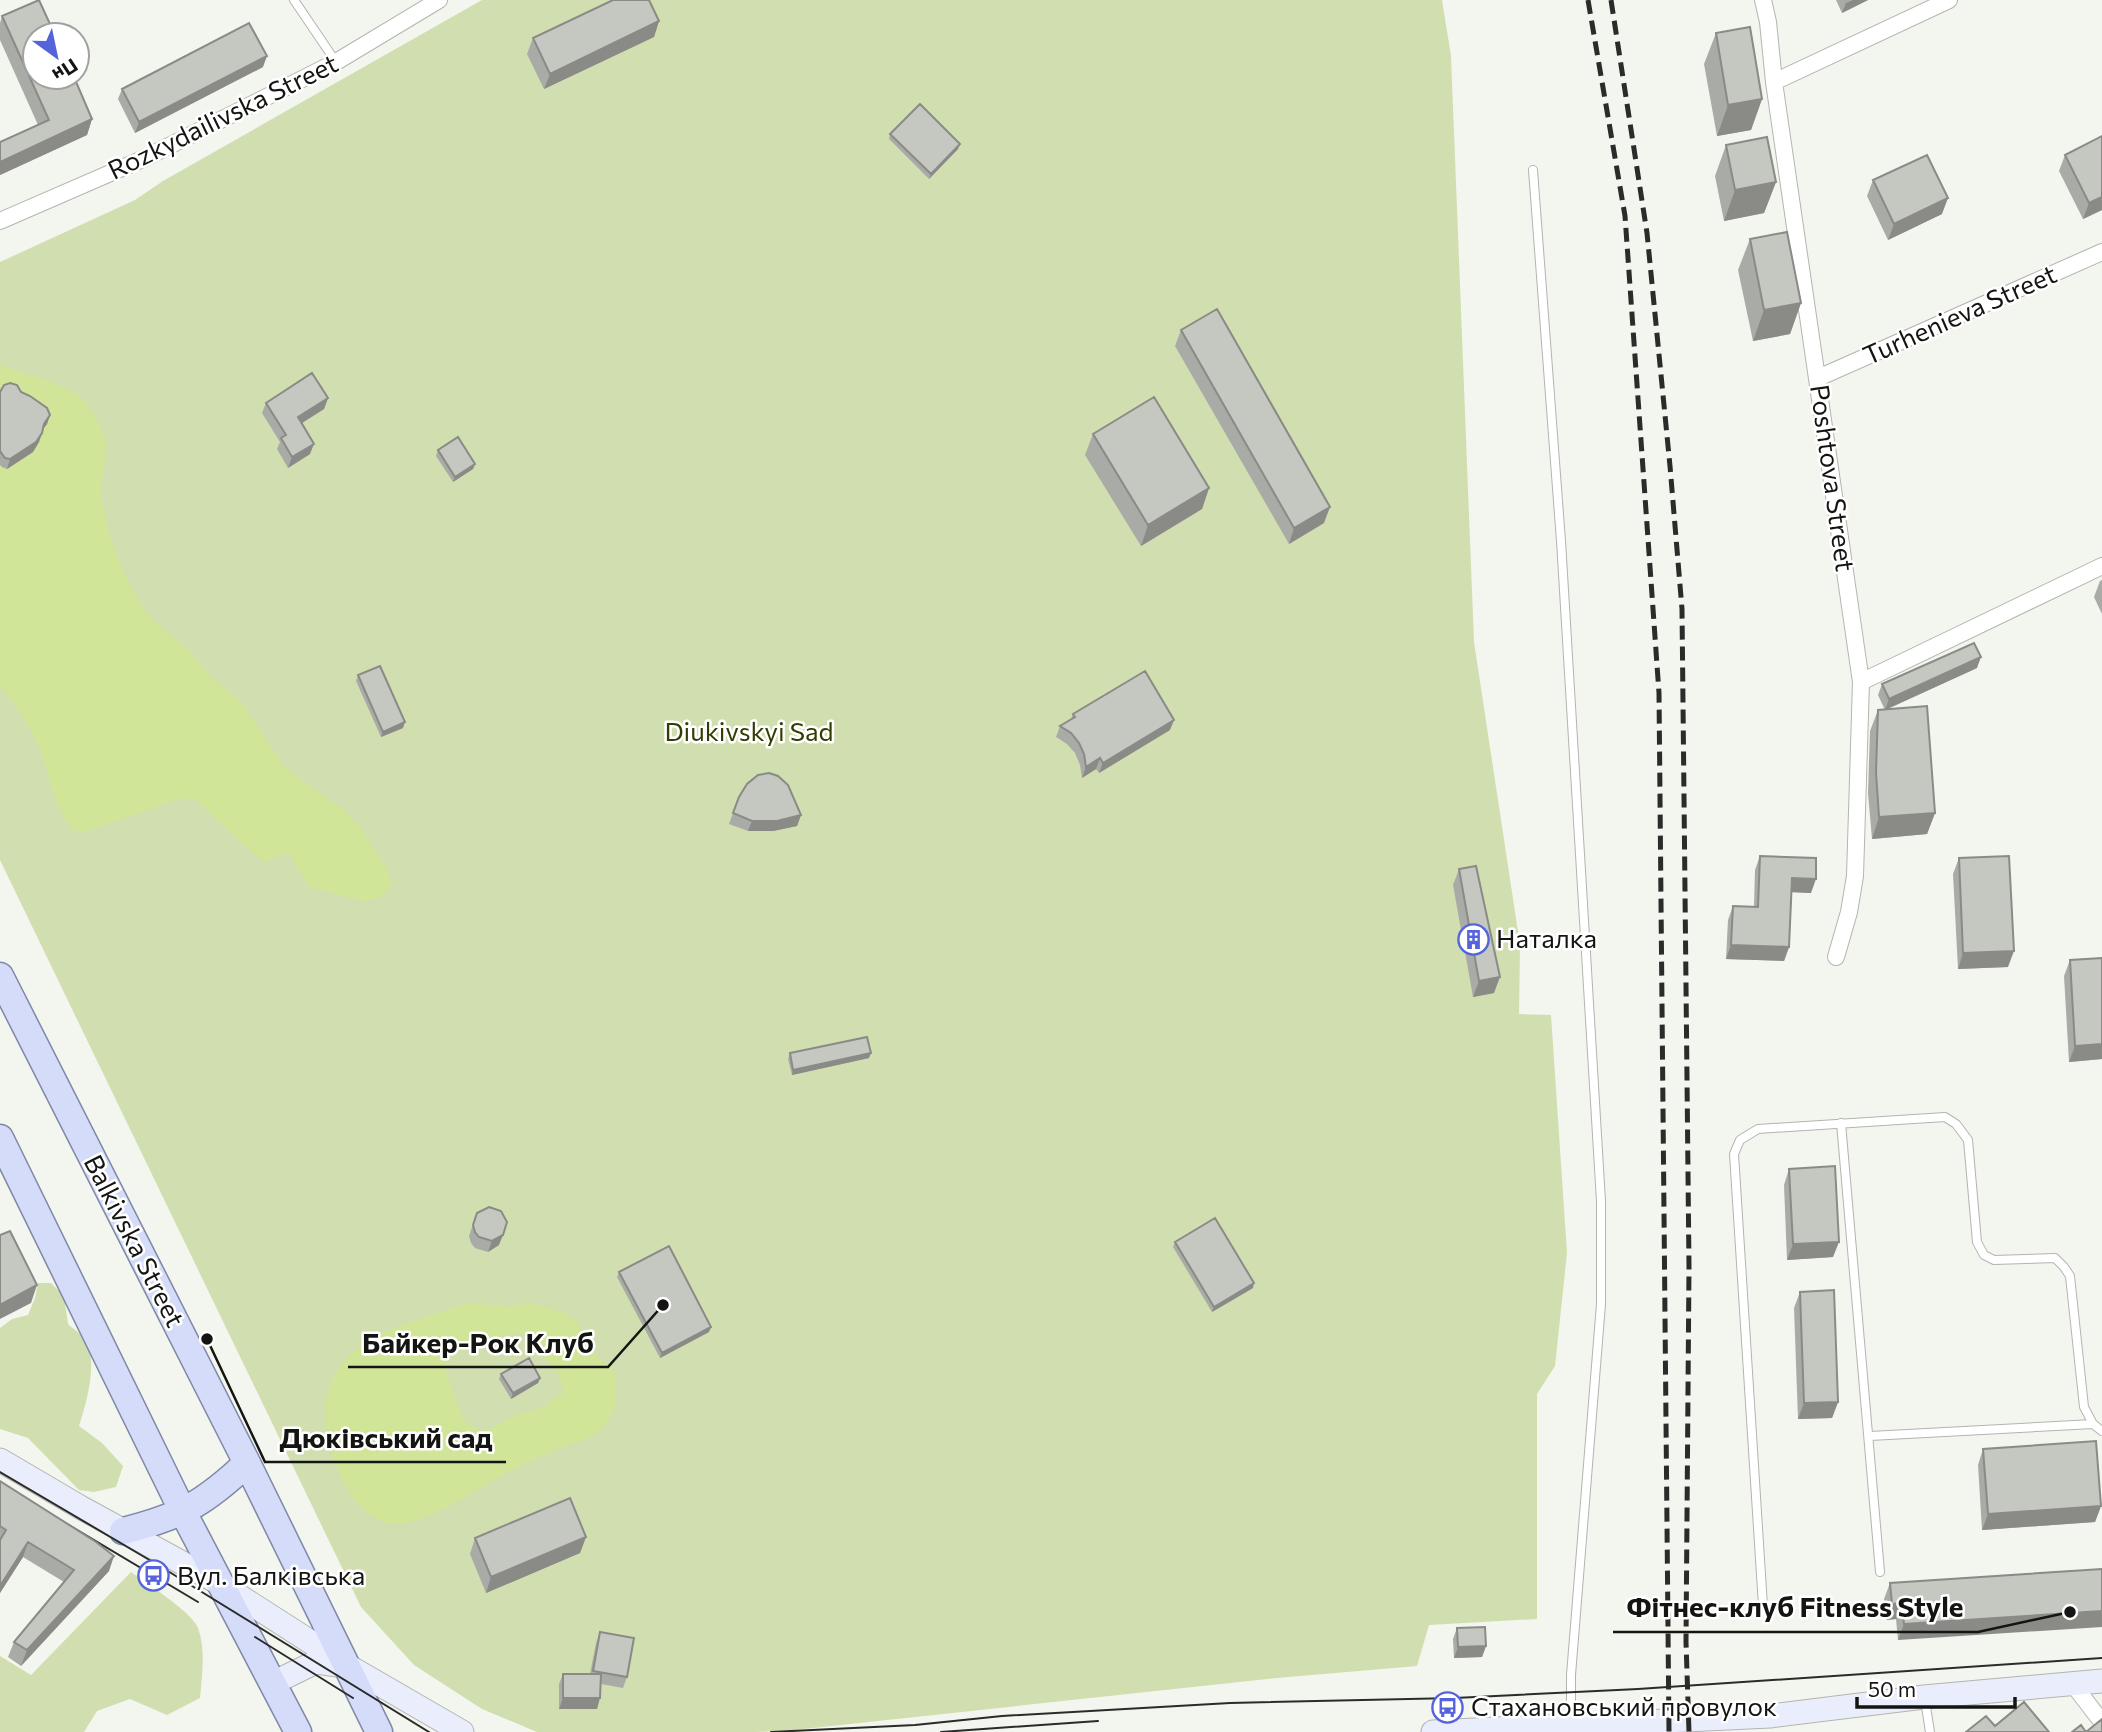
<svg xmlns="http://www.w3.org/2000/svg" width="2102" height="1732" font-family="Commissioner,sans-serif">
	<rect width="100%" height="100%" fill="#f3f5ef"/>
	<path fill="#d1deb0" d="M482 0H1442L1451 56 1474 642 1520 945 1519 1014 1551 1015 1567 1253 1555 1366 1537 1394V1619L1429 1625 1417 1666 1277 1678 794 1730 756 1732H537L482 1709 414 1665 361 1607 0 860V262L135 200 163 181Z
		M38 1283H51L64 1296 68 1324C73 1329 82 1334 85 1339 99 1361 86 1404 79 1426L102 1443 123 1466 116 1487 94 1492 79 1490 28 1438 0 1429V1328L12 1319 28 1315 35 1298Z
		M131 1572C146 1583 192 1612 198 1628 206 1650 202 1676 200 1698L167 1715 130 1699 97 1711 84 1732H0V1656L31 1675Z"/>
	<path fill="#d1e598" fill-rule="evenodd" d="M0 365 57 384 81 397 96 418 105 439V458L100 492 110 538 128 582 148 615 189 651 214 679 244 705 284 767 346 812 362 830 387 869 391 881 389 889 383 896 364 901 309 887 289 853 263 862 196 800 182 798 88 831C80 832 74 832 69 825 54 806 47 768 38 745 29 723 14 704 0 686Z
		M471 1303 509 1307 533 1303 564 1313 577 1322 598 1358 614 1370C617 1391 618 1414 601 1430 589 1440 575 1442 562 1447 546 1454 530 1462 514 1469 481 1486 446 1512 410 1522 400 1524 389 1525 379 1520 358 1510 342 1483 335 1462 305 1378 348 1340 425 1317 441 1312 455 1306 471 1303ZM518 1333H534L541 1353 558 1373 564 1392 542 1408 515 1415 491 1429 482 1431 468 1425 461 1414 445 1369C448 1345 498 1338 518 1333Z"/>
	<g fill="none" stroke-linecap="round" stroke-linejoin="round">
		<defs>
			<path id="lane" d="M294 0 336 62
				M1533 170 1561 541 1601 1201V1304L1571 1675V1724
				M1841 1123 1880 1572
				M1870 1436 2093 1424
				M1763 1606 1734 1154 1740 1140 1758 1129 1945 1117 1956 1124 1968 1140 1977 1242 1984 1255 1994 1260 2055 1258 2064 1267 2070 1276 2084 1407 2093 1424 2102 1431
				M1925 1700 1930 1732"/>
			<path id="street" d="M1763 0 1768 22 1774 82 1861 682 1855 876 1849 912 1836 957
				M1774 82 1949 0
				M0 221 145 158 336 62 439 0
				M1818 378 2102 252
				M1861 682 2102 566
				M2072 1683 2102 1722"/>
			<path id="secondary" d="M0 1460 80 1507 219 1583 348 1666 462 1732
				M273 1683 316 1662 345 1666
				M1433 1732 1770 1716 1924 1697 2102 1681"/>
			<path id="primary" d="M0 976 247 1463 379 1732
				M0 1138 183 1512 298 1732
				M123 1531C180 1517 205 1503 247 1463"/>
		</defs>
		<use href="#lane" stroke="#b3b5af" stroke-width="10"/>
		<use href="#street" stroke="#b3b5af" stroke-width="18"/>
		<use href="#secondary" stroke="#b3b5af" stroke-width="25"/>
		<use href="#primary" stroke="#7f87a6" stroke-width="29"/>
		<use href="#lane" stroke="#fff" stroke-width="8"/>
		<use href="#street" stroke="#fff" stroke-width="16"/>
		<use href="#secondary" stroke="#eaeefc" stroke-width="23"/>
		<use href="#primary" stroke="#d5dcf9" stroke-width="26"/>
		<path stroke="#2b2b29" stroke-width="2" d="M0 1472 158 1565 429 1732
			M57 1518 198 1602
			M255 1637 353 1698
			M771 1732 915 1725 1002 1716 1230 1703 1455 1698 1638 1689 2102 1658
			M941 1732 1098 1721"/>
		<path stroke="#2b2b29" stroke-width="5" stroke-dasharray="14 7" stroke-linecap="butt" d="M1588 0 1625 216 1659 693 1669 1732
			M1611 0 1647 233 1670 466 1682 609 1689 1267 1686 1642 1689 1732"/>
	</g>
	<path fill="#a9aba6" d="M1836 0H1868L1842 13Z
		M2 16 92 119 87 135 0 175V142L38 125 0 40V23Z
		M659 21 654 37 544 89 527 54 533 38Z
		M1716 33 1762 99 1751 130 1717 136 1704 64Z
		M263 67 135 133 118 99 122 89Z
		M890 134 958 149 929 179 889 139Z
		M1726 145 1776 182 1764 213 1724 221 1715 176Z
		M2065 155 2102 210 2083 219 2059 171Z
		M1873 180 1942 214 1888 240 1867 196Z
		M1750 239 1801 303 1790 334 1753 341 1738 270Z
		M1181 330 1324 523 1289 544 1175 346Z
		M0 392H21L50 415 47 424 42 430 39 442 33 452 7 469 2 467 0 465Z
		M328 398 324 409 302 423 310 454 288 468 277 449 280 442 262 413 266 403Z
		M1093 434 1209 488 1202 509 1141 546 1085 455Z
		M438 450 475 464 473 469 453 482 436 456Z
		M2102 580V614L2094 597 2100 581Z
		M1977 668 1885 710 1878 695 1882 684Z
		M358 675 403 728 381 737 356 681Z
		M1878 710 1935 813 1927 834 1872 839 1868 793 1870 731Z
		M1073 714 1170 730 1099 773 1096 769 1082 778 1080 765 1075 753 1067 744 1056 737 1060 726 1071 719Z
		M739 797 801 815 797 826 773 831H748L729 824Z
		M1760 856 1811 893 1792 892 1789 947 1784 961 1726 959 1728 920 1733 906H1754L1755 870Z
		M1959 858 2008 967 1958 969 1953 874Z
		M1459 869 1494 993 1473 997 1453 885Z
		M2070 960 2102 1059 2069 1062 2064 976Z
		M790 1053 869 1058 792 1075 788 1059Z
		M1789 1169 1833 1257 1787 1260 1784 1185Z
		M477 1213 499 1245 488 1252 475 1248 471 1243 469 1236Z
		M1175 1242 1253 1288 1212 1312 1173 1247Z
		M619 1272 709 1332 660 1358 617 1277Z
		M1800 1292 1838 1402 1832 1418 1798 1419 1794 1308Z
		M501 1374 540 1378 538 1383 511 1399 499 1379Z
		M1983 1449 2101 1506 2095 1522 1982 1530 1978 1465Z
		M0 1481 109 1571 21 1666 8 1657 14 1642 64 1582 23 1557 0 1593Z
		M586 1537 580 1553 486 1593 470 1554 475 1538Z
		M2102 1569 1898 1640 1896 1619 1886 1620 1884 1599 1890 1583Z
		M1457 1628 1486 1646 1482 1657 1454 1658 1453 1639Z
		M600 1632 627 1677 623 1688 601 1684 597 1709H559V1684L563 1674H590L596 1643Z"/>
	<path fill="#8a8b87" d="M1853 0H1868L1842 13 1846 3Z
		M659 21 654 37 544 89 550 74Z
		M267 56 263 67 135 133 139 122Z
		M1762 99 1751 130 1717 136 1728 105Z
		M92 119 87 135 0 175V162Z
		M960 144 958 149 929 179 931 174Z
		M1776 182 1764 213 1724 221 1735 190Z
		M2102 197V210L2083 219 2089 203Z
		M1948 198 1942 214 1888 240 1894 224Z
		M1801 303 1790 334 1753 341 1764 310Z
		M328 398 324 409 294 428 298 417Z
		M50 415 47 424 40 433 44 424Z
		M42 433 39 442 33 452 7 469 10 459Z
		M314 444 310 454 288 468 292 457Z
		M475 464 473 469 453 482 455 477Z
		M1209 488 1202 509 1141 546 1148 525Z
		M1330 507 1324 523 1289 544 1294 528Z
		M1981 657 1977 668 1885 710 1889 699Z
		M1174 720 1170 730 1099 773 1103 763Z
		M405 722 403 728 381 737 383 732Z
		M1100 758 1096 769 1082 778 1086 767Z
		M1935 813 1927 834 1872 839 1879 817Z
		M801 815 797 826 773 831H748L752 821Z
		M1792 878 1816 879 1811 893 1787 892Z
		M1731 945 1789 947 1784 961 1726 959Z
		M2014 951 2008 967 1958 969 1963 953Z
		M1500 977 1494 993 1473 997 1479 981Z
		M2102 1044V1059L2069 1062 2075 1046Z
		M871 1053 869 1058 792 1075 793 1070Z
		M503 1235 499 1245 488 1252 492 1241Z
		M1839 1242 1833 1257 1787 1260 1793 1244Z
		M1254 1283 1253 1288 1212 1312 1214 1307Z
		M37 1285 31 1303 0 1319V1305Z
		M711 1327 709 1332 660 1358 662 1353Z
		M540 1378 538 1383 511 1399 513 1393Z
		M1838 1402 1832 1418 1798 1419 1804 1403Z
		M2101 1506 2095 1522 1982 1530 1988 1514Z
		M586 1537 580 1553 486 1593 491 1577Z
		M28 1542 23 1557 0 1593V1586Z
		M114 1556 109 1571 21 1666 27 1650Z
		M1902 1603 1896 1619 1886 1620 1892 1604Z
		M2102 1611V1627L1898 1640 1904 1624Z
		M1486 1646 1482 1657 1454 1658 1458 1647Z
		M563 1698H600L597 1709H559Z"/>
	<path fill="#c5c7c1" stroke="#8a8b87" stroke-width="2" d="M39 0 55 35H35V77H74L92 119 0 162V142L49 120 2 16Z
		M613 0H649L659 21 550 74 533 38Z
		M249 23 267 56 139 122 122 89Z
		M1750 27 1762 99 1728 105 1716 33Z
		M920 104 960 144 931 174 890 134Z
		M2102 136V197L2089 203 2065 155Z
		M1767 137 1776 182 1735 190 1726 145Z
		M1927 155 1948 198 1894 224 1873 180Z
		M1787 232 1801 303 1764 310 1750 239Z
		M1217 309 1330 507 1294 528 1181 330Z
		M312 373 328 398 298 417 314 444 292 457 281 438 286 435 266 403Z
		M10 383 17 385 21 392 30 396 47 408 50 415 44 424 42 433 36 442 10 459 5 458 0 451V392L4 385Z
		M1154 397 1209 488 1148 525 1093 434Z
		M458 437 475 464 455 477 438 450Z
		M1974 643 1981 657 1889 699 1882 684Z
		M380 666 405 722 383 732 358 675Z
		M1145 671 1174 720 1103 763 1100 758 1086 767 1084 754 1079 743 1071 733 1060 726 1075 717 1073 714Z
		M1927 706 1935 813 1879 817 1876 772 1878 710Z
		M769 773 778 776 788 785 801 815 777 821H752L733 813 739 797 747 784 758 775Z
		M1760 856 1816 858V879L1792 878 1789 947 1731 945 1733 906 1758 907Z
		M2009 856 2014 951 1963 953 1959 858Z
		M1476 866 1500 977 1479 981 1459 869Z
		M2102 958V1044L2075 1046 2070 960Z
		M867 1037 871 1053 793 1070 790 1053Z
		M1835 1166 1839 1242 1793 1244 1789 1169Z
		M489 1207 501 1211 507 1222 503 1235 492 1241 479 1237 475 1232 473 1225 477 1213Z
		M1215 1218 1254 1283 1214 1307 1175 1242Z
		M10 1231 37 1285 0 1305V1235Z
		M669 1246 711 1327 662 1353 619 1272Z
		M1834 1290 1838 1402 1804 1403 1800 1292Z
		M529 1358 540 1378 513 1393 501 1374Z
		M2096 1441 2101 1506 1988 1514 1983 1449Z
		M0 1481 96 1542 114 1556 27 1650 14 1642 74 1570 28 1542 0 1586V1540L6 1530 0 1526Z
		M570 1498 586 1537 491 1577 475 1538Z
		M2102 1569V1611L1904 1624 1902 1603 1892 1604 1890 1583Z
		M1485 1627 1486 1646 1458 1647 1457 1628Z
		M600 1632 634 1638 627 1677 593 1671Z
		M563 1674H601L600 1698H563Z
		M2024 1702 2049 1732H1966L1986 1716 1995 1726Z
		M2102 1719V1732H2072L2081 1725 2086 1732Z"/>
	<defs>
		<symbol id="building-ring" viewBox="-11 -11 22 22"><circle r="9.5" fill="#fff" stroke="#5564da" stroke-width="1.5"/><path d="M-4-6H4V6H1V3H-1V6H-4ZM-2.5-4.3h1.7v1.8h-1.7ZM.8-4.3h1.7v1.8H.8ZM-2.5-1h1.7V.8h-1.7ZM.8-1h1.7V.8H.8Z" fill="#5564da"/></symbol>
		<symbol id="bus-ring" viewBox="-11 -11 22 22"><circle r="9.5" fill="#fff" stroke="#5564da" stroke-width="1.5"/><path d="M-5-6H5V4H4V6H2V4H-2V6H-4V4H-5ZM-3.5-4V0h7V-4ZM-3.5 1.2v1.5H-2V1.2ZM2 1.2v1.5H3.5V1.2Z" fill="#5564da"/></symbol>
	</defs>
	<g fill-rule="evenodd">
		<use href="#building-ring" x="1456" y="922" width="35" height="35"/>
		<use href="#bus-ring" x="136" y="1558" width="35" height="35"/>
		<use href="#bus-ring" x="1430" y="1690" width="35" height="35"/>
	</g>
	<g text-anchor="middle" stroke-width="5" stroke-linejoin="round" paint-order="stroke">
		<g font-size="26" fill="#141412" stroke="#fff">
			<text transform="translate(223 117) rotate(-26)" y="9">Rozkydailivska Street</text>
			<text transform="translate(1960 315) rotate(-24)" y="9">Turhenieva Street</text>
			<text transform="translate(1832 478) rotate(82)" y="9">Poshtova Street</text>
			<text transform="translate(134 1241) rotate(63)" y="9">Balkivska Street</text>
		</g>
		<g font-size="26" fill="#333d02" stroke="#fff">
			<text x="749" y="741">Diukivskyi Sad</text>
		</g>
		<g font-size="26" fill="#141412" stroke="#fff" text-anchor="start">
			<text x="1496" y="948">Наталка</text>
			<text x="177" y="1585">Вул. Балківська</text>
			<text x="1471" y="1716">Стахановський провулок</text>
		</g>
	</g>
	<path fill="none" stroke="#141412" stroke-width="2.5" d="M663 1305L608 1367H348M207 1339L265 1462H506M2070 1612L1978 1632H1613"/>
	<g fill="#141412" stroke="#fff" stroke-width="2.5">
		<circle cx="663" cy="1305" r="7"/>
		<circle cx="207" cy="1339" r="7"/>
		<circle cx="2070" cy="1612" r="7"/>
	</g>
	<g font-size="28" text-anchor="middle" font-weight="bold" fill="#141412" stroke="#fff" stroke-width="5" stroke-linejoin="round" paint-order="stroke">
		<text x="478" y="1353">Байкер-Рок Клуб</text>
		<text x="386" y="1448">Дюківський сад</text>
		<text x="1795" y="1617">Фітнес-клуб Fitness Style</text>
	</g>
	<g transform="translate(56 56) rotate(147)"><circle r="33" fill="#ffffff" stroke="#a1a1a0" stroke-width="2"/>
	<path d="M0-5L12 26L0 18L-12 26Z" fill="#5564da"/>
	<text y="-10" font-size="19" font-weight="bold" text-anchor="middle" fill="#141412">Пн</text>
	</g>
	<path d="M1857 1697v10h158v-10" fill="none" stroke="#141412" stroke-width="3.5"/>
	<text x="1868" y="1697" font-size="21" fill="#141412" stroke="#ffffff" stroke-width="5" paint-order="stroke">50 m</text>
</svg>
